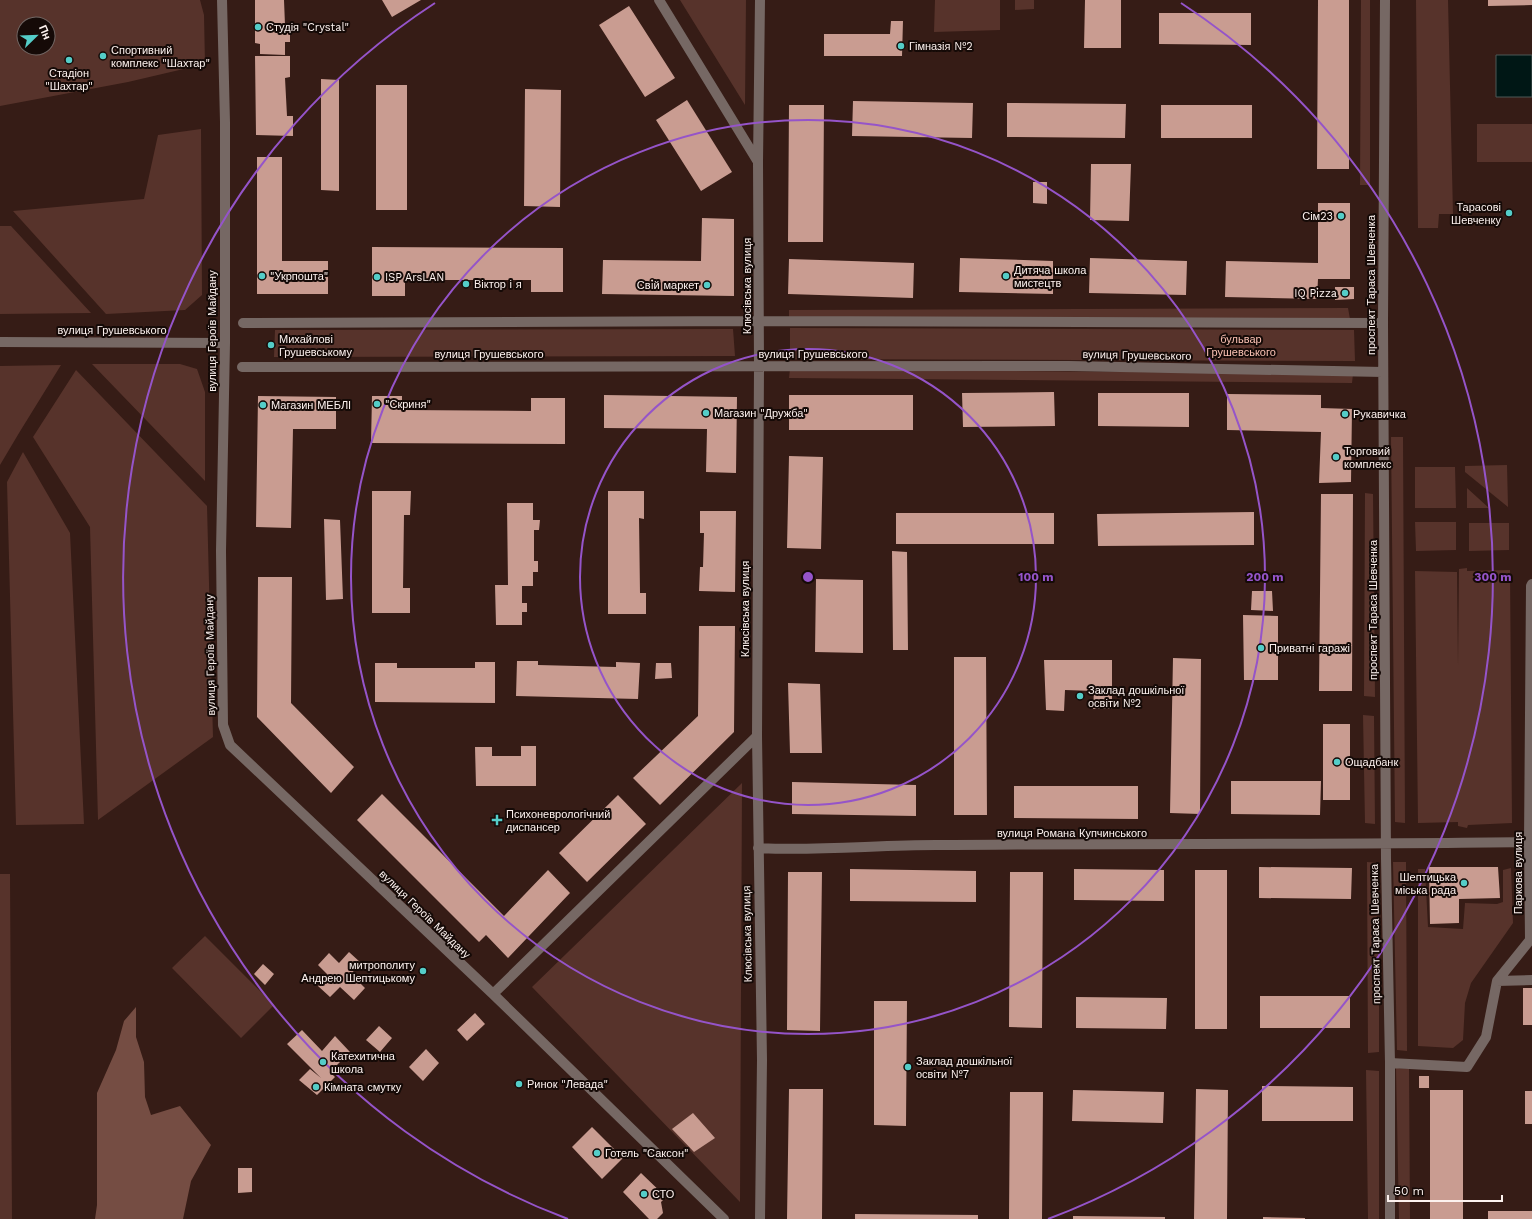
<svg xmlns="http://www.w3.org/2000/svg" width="1532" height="1219" font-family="'Work Sans',sans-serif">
	<rect width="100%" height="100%" fill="#361c16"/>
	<path fill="#57332b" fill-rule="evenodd" d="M0 0H200L204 15 205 64 128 82 0 106ZM24 24H48V48H24Z
		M680 0H746L745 105Z
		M935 0H1000V30L934 32Z
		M1015 0H1034V9L1015 10Z
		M1361 0H1370V185H1360Z
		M1416 0H1448L1453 214H1439L1438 228H1418Z
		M1477 124H1532V162H1477Z
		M201 129 202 295 185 310 106 314 13 211 144 199 158 135Z
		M0 226H11L91 313 0 314Z
		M1348 308 1350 319 789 318V310Z
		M790 328 1354 330 1355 361 790 359Z
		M733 329 735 356 274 357 275 330Z
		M92 364H180L197 369 205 392V481Z
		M61 365 19 433 0 465V366Z
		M790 369 1353 374 1352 383 789 378Z
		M76 370 207 506 213 737 98 820 90 527 33 437Z
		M1391 437H1403L1405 823 1395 822Z
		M23 452 70 533 84 824 16 825 7 482Z
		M1507 465 1508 507 1465 472V466Z
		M1415 467H1455L1456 508H1415Z
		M1467 488 1489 508H1467Z
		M1365 493 1373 494 1375 697 1364 696Z
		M1415 522H1456V550L1416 551Z
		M1469 523H1509V550L1469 551Z
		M1467 568V571L1510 570 1512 823 1468 825 1467 828 1458 826V822L1418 823 1415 571 1457 572 1458 665 1459 569Z
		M1363 715 1374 716 1375 824 1365 823Z
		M742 783 740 1202 532 987Z
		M1367 862 1379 863V1052L1368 1053Z
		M1393 862H1406L1407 1051 1397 1050Z
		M1511 868 1513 923 1471 983 1465 1003 1463 1040 1453 1048 1418 1046V869H1425L1428 927 1463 929 1465 903 1497 904 1503 902V870Z
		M0 874H10L12 1219H0Z
		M205 936 274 1005 241 1038 172 968Z
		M1396 1068 1409 1069 1410 1219H1399Z
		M1366 1070 1379 1071V1219H1368Z"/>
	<path fill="#754d43" d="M136 1007V1037L144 1062 145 1097 151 1115 180 1106 211 1145 191 1181 183 1219H95L97 1205V1093L116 1050 124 1021Z"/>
	<path fill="#001715" stroke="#4c5956" d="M1496 55H1532V97H1496Z"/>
	<path fill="#c99c91" d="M255 0H284L285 25H290V42H285V55L260 54V44L255 43Z
		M382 0H421L392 17Z
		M1085 0H1121V48H1084Z
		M1318 0H1349V169H1317Z
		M1488 0H1532V5L1488 6Z
		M629 6 675 78 645 97 599 25Z
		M1159 13H1251V45L1159 44Z
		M891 21H903L902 56H824V34H890Z
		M255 56H290V77L285 78 287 116H293V136L256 135Z
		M321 79 339 80V191L321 190Z
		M376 85H407V210H376Z
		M525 89 561 90 560 207 524 206Z
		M687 100 732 172 701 191 656 120Z
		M853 101 973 103 972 138 852 136Z
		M1007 103 1126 104 1125 138 1007 137Z
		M789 105H824L823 242H788Z
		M1161 105H1252V138H1161Z
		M257 157H282V261H328V294H257Z
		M1091 164H1131L1129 221 1090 220Z
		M1033 182H1047V204L1033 203Z
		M1318 203H1350V279H1318L1317 299 1225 297 1226 261 1318 263Z
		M702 218 734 219V296L602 294 603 260 701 261Z
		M372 247 563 248V292H531V280H405V296H372Z
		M960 258 1053 261V294L959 292Z
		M1090 258 1187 261 1186 295 1089 293Z
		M789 259 914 263 913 298 788 294Z
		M1335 287H1354V299L1335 300Z
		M1054 392 1055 426 963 427 962 393Z
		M1098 393H1189V427L1098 426Z
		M1227 394 1321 395V408L1352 409 1351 482 1319 483 1321 432 1227 430Z
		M604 395 737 397 736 473 706 472 707 429 604 428Z
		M789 395H913V430H789Z
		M258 396 336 397V429H293L291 528 256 527Z
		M372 396H402V410L531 411V398H565V444L371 443Z
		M789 456 823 457 821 549 787 548Z
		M372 491H411L410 515H404L403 588H410V613H372Z
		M608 491H644V519L639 518 640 593H646V614H608Z
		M1321 494H1353L1352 691H1319Z
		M507 503H533V520H540L539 530H534V561H538V572H533V586H522V603H527V612H522V625H496L495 585H508Z
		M700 511H736L735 592 699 591 700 567H703L704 533H700Z
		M1254 512V545L1098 546 1097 514Z
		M896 513H1054V544H896Z
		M324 519 340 520 343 599 326 600Z
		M892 551 907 552 908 650H893Z
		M258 577H292L291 703 354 767 331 793 257 717Z
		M816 579 863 580V653L815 652Z
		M1252 591H1272L1273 611 1251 610Z
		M1243 615 1278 616V680H1244Z
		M699 626H735L734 732 660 805 633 778 698 716Z
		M954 657H986L987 815H954Z
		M1173 658 1201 659 1200 814 1170 813Z
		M1044 660H1112V709H1093L1094 691 1065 690 1064 711 1046 710Z
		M517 661H538V665L616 667V662L640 663 638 699 516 696Z
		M475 662H495V703L375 702V663H397V668H475Z
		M656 663H671L672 678 655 679Z
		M788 683 820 684 822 753H790Z
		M1323 724H1350V800H1323Z
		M521 746H536V786H476L475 747H492V756H521Z
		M1231 781H1321L1320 815 1231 814Z
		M792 782 916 785V816L792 814Z
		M1014 786H1138V819L1014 818Z
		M382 794 504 916 548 870 570 893 508 958 486 935 479 942 357 820Z
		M618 795 646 824 587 882 559 853Z
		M1259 867 1352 868 1351 899 1259 898Z
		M1429 867H1498L1500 898 1459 899V923L1430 924Z
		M850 869 976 871V902L850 901Z
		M1074 869 1164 870V901L1074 900Z
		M1195 870H1227V1029H1195Z
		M788 872H822L820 1031 787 1030Z
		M1010 872H1043L1042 1028 1009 1027Z
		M349 952 361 963 351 974 365 988 354 1000 340 987 330 997 318 986 328 975 318 965 329 953 339 963Z
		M263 964 274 974 265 985 254 974Z
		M1523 988H1532V1025H1523Z
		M1260 996H1350V1028H1260Z
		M1076 997 1167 998 1166 1029 1076 1028Z
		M874 1001H907L906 1126 874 1125Z
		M475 1013 485 1024 467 1041 457 1030Z
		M379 1026 392 1038 380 1052 366 1040Z
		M302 1030 322 1051 335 1036 350 1052 330 1072 335 1077 317 1095 299 1080 310 1069 321 1078 287 1044Z
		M426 1049 439 1063 423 1081 409 1067Z
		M1419 1076H1429V1088H1419Z
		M1262 1086 1353 1087V1121H1262Z
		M789 1089H823L822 1219H787Z
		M1196 1089 1228 1090 1227 1219H1194Z
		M1073 1090 1164 1092 1163 1123 1072 1121Z
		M1430 1090H1463V1219H1430Z
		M1525 1091H1532V1124H1525Z
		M1010 1092H1043L1042 1219H1009Z
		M693 1113 715 1138 694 1152 672 1129Z
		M592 1127 623 1158 602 1179 572 1147Z
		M238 1168H252V1192L238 1193Z
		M641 1173 666 1197 661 1202 663 1213 657 1219H649L623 1192Z
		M1488 1211H1532V1219H1488Z
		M855 1214 978 1215V1219H855Z
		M1073 1216 1165 1217V1219H1073Z
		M1263 1217 1305 1218V1219H1263Z"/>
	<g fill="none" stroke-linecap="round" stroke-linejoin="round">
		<path stroke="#766864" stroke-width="10" d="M222 0 225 122V343L221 551 223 725 230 745 493 994 724 1219
			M659 0 758 162
			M760 0 758 162 759 366 757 736 762 1060 760 1219
			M1385 0 1383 323 1386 859 1390 1063V1219
			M243 323 758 321 1383 323
			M0 342 225 343
			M242 367 1069 366 1383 372
			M758 848C817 851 877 845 936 845 1134 843 1331 845 1529 842
			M1497 981 1532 980
			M493 994 757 736
			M1390 1063 1467 1067 1486 1037 1497 981 1530 940 1529 842 1531 586 1532 584"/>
	</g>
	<g fill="none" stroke="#9554c9" stroke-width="2">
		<circle cx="808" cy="577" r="228"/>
		<circle cx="808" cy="577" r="457"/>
		<path d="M568 1219A685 685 0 0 1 435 3M1181 3A685 685 0 0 1 1048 1219"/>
	</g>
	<g fill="#54cdc8" stroke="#150a07" stroke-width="1.5">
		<circle cx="258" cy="27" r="4"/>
		<circle cx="901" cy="46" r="4"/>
		<circle cx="103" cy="56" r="4"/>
		<circle cx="69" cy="60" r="4"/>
		<circle cx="1509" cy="213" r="4"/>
		<circle cx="1341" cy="216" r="4"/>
		<circle cx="262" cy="276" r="4"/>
		<circle cx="1006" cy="276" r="4"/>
		<circle cx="377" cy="277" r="4"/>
		<circle cx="466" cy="284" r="4"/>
		<circle cx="707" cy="285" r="4"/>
		<circle cx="1345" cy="293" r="4"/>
		<circle cx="271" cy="345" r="4"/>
		<circle cx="377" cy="404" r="4"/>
		<circle cx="263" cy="405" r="4"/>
		<circle cx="706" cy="413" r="4"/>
		<circle cx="1345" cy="414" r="4"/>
		<circle cx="1336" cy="457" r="4"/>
		<circle cx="1261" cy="648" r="4"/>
		<circle cx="1080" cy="696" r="4"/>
		<circle cx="1337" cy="762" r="4"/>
		<path d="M495 814h4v4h4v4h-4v4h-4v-4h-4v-4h4z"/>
		<circle cx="1464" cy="883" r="4"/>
		<circle cx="423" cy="971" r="4"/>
		<circle cx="323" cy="1062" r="4"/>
		<circle cx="908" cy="1067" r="4"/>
		<circle cx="519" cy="1084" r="4"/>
		<circle cx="316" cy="1087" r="4"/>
		<circle cx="597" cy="1153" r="4"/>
		<circle cx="644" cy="1194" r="4"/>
	</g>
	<g text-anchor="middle" stroke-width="4" stroke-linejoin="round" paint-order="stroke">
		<g font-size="11" fill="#fdf2ef" stroke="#150a07" text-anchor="start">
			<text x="266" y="31">Студія "Crystal"</text>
			<text x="909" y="50">Гімназія №2</text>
			<text x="111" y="54">Спортивний<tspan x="111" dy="13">комплекс "Шахтар"</tspan></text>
			<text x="69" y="77" text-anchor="middle">Стадіон<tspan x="69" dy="13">"Шахтар"</tspan></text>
			<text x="1501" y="211" text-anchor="end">Тарасові<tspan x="1501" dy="13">Шевченку</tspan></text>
			<text x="1333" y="220" text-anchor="end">Сім23</text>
			<text x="1014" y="274">Дитяча школа<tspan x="1014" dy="13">мистецтв</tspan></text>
			<text x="270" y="280">"Укрпошта"</text>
			<text x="385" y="281">ISP ArsLAN</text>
			<text x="474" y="288">Віктор і я</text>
			<text x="699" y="289" text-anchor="end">Свiй маркет</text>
			<text x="1337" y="297" text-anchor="end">IQ Pizza</text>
			<text x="279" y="343">Михайлові<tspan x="279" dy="13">Грушевському</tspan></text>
			<text x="385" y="408">"Скриня"</text>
			<text x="271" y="409">Магазин МЕБЛІ</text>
			<text x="714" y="417">Магазин "Дружба"</text>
			<text x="1353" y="418">Рукавичка</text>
			<text x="1344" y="455">Торговий<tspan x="1344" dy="13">комплекс</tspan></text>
			<text x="1269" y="652">Приватні гаражі</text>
			<text x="1088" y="694">Заклад дошкільної<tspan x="1088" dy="13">освіти №2</tspan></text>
			<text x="1345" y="766">Ощадбанк</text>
			<text x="506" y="818">Психоневрологічний<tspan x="506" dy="13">диспансер</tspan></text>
			<text x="1456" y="881" text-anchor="end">Шептицька<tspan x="1456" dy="13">міська рада</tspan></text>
			<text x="415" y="969" text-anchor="end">митрополиту<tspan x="415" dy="13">Андрею Шептицькому</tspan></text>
			<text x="331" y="1060">Катехитична<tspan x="331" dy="13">школа</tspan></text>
			<text x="916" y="1065">Заклад дошкільної<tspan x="916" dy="13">освіти №7</tspan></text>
			<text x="527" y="1088">Ринок "Левада"</text>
			<text x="324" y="1091">Кімната смутку</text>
			<text x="605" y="1157">Готель "Саксон"</text>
			<text x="652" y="1198">СТО</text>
		</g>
		<g font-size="11" fill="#fdf2ef" stroke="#150a07">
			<text transform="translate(1371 285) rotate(-90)" y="4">проспект Тараса Шевченка</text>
			<text transform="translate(747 286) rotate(-90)" y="4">Клюсівська вулиця</text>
			<text x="112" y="334">вулиця Грушевського</text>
			<text transform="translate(212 331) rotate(-90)" y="4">вулиця Героїв Майдану</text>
			<text x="489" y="358">вулиця Грушевського</text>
			<text x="813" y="358">вулиця Грушевського</text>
			<text transform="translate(1137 355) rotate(1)" y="4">вулиця Грушевського</text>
			<text transform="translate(745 609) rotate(-90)" y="4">Клюсівська вулиця</text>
			<text transform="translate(1373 610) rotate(-90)" y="4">проспект Тараса Шевченка</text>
			<text transform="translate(210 655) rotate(-91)" y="4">вулиця Героїв Майдану</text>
			<text x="1072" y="837">вулиця Романа Купчинського</text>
			<text transform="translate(1518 873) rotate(-90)" y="4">Паркова вулиця</text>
			<text transform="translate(425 914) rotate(44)" y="4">вулиця Героїв Майдану</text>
			<text transform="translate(747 934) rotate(-91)" y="4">Клюсівська вулиця</text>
			<text transform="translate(1375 934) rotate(-91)" y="4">проспект Тараса Шевченка</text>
		</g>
		<g font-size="11" fill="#fbc2b4" stroke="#150a07">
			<text x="1241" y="343">бульвар<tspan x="1241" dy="13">Грушевського</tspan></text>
		</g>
	</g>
	<circle cx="808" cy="577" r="6" fill="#9554c9" stroke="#150a07" stroke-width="2"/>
	<g font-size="12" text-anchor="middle" font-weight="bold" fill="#9554c9" stroke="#150a07" stroke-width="4" stroke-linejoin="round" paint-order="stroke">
		<text x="1036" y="581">100 m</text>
		<text x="1265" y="581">200 m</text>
		<text x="1493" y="581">300 m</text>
	</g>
	<g transform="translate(36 36) rotate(67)"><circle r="19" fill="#150a07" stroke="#726764"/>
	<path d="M0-3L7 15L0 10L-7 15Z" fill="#54cdc8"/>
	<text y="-6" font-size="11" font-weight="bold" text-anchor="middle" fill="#fdf2ef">Пн</text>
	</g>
	<path d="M1388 1195v6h114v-6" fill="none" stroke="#fdf2ef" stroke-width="2"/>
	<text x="1394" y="1195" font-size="12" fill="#fdf2ef" stroke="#150a07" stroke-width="3" paint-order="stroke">50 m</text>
</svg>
